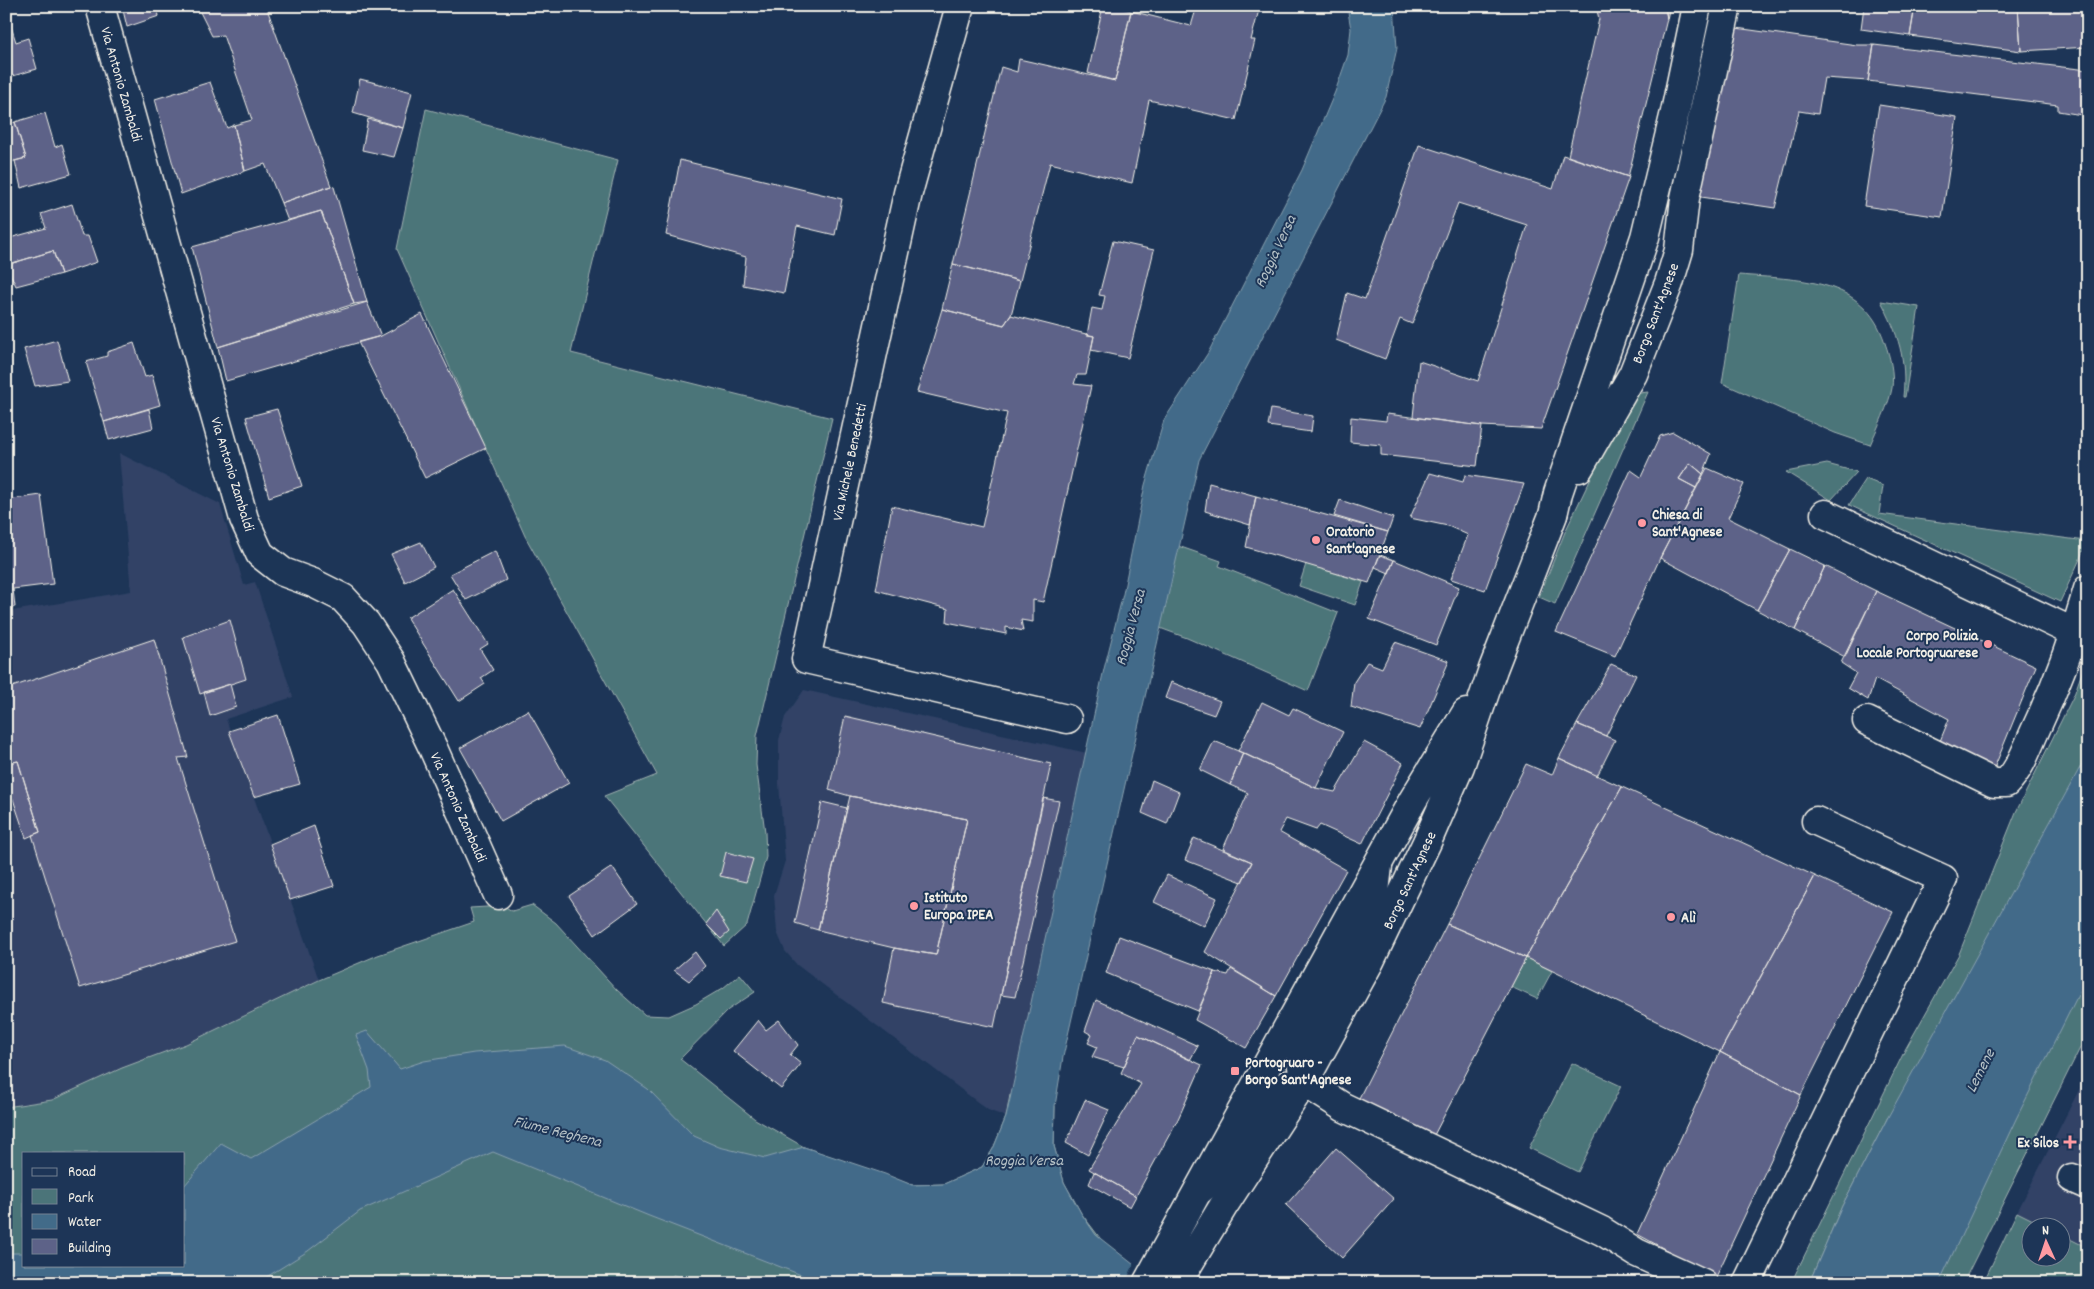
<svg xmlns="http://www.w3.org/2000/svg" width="2094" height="1289" font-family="Dekko,sans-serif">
	<rect width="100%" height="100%" fill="#1d3557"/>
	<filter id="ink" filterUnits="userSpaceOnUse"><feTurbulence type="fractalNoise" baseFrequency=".02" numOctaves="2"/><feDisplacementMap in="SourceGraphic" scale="10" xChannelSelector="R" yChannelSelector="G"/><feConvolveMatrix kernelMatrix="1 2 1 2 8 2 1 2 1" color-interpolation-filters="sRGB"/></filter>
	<g filter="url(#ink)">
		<path fill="#304266" d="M119 453 220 504 244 585 255 582 293 697 226 719 319 980 186 1044 52 1100 6 1107V612L131 591Z
			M804 690 1087 753 1006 1117 988 1110 797 965 785 951 777 932 774 895 785 861 779 784V740L785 717Z
			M2088 1072V1248L2062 1235V1226H2045L2017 1212Z"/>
		<path fill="#4b7479" stroke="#a0b2b0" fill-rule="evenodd" d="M426 109 618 160 571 353 832 418 757 736 756 765 765 832 766 857 747 925 724 946 604 796 657 775 525 536 397 249Z
			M1739 275C1797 280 1864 276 1885 343 1890 357 1894 373 1892 388 1890 402 1876 431 1870 445L1835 433 1722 383Z
			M1881 301 1919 307 1905 397H1903C1907 360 1898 333 1881 301Z
			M1648 392 1555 604 1539 597 1565 532 1597 465 1630 403 1640 393Z
			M1827 464 1857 472 1831 500 1786 472Z
			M1866 479 1883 486 1879 514 2086 541 2080 559 2060 602 1849 505Z
			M1178 546 1221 561 1219 566 1338 613 1308 691 1187 638 1160 628Z
			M1306 564 1363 582 1355 605 1299 586Z
			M2088 655V1032L1963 1283H1814L1888 1117 1842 1206 1809 1283H1791L1906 1048 1959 954 2016 812 2074 695Z
			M532 905 556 923 617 990 645 1015 669 1016 696 1004 723 988 740 974 755 992 728 1010 680 1059 755 1119 804 1147 912 1185 944 1184 982 1167 993 1149 1006 1117 1010 1095 1055 1106 1054 1146 1064 1182 1081 1213 1103 1242 1157 1283H701L673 1275 667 1283H6V1107L52 1100 122 1068 186 1044 319 980 378 955 474 922 470 908 504 906 512 911ZM24 1153H184V1265H24Z
			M1526 958 1552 971 1537 999 1511 987Z
			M1572 1063 1621 1086 1578 1172 1529 1148Z
			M2017 1212 2045 1226H2032V1256H2062V1235L2088 1248V1283H1983Z"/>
		<path fill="#426b89" stroke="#89a1af" d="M1347 6H1394L1397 48 1386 97 1199 460 1063 1057 1055 1106 1054 1146 1064 1182 1081 1213 1096 1235 1157 1283H822L649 1216 493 1152 360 1211 308 1251 257 1283H6V1253H24V1265H184V1186L221 1143 251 1159 371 1087 369 1070 356 1035 367 1031 400 1069 424 1061 474 1053 565 1046 605 1060 648 1089 694 1136 719 1147 765 1158 804 1147 885 1174 912 1185 944 1184 982 1167 993 1149 1006 1117 1104 669 1123 594 1145 485 1164 420 1208 353 1302 170 1335 92 1348 55 1351 29Z
			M2088 753V975L2016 1119 1939 1283H1809L1842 1206 1888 1117Z"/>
		<path fill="#1d3557" d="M1135 1262 1159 1281 1160 1283H1125Z"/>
		<path fill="#5d6288" stroke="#f4f1e8" d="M122 6H157L159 16 127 27Z
			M197 6H266L331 186 281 203 265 164 245 171 234 125 252 120 223 35 212 36Z
			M1103 6H1115L1131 11 1115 81 1088 73Z
			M1197 6H1260L1251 40H1255L1236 120 1149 100 1132 183 1050 163 1020 281 953 264 1001 67 1017 72 1019 59 1115 81 1131 11 1191 26Z
			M1596 6H1665L1667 19 1628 177 1568 156 1599 19Z
			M1665 6H1670L1667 19Z
			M1864 6H1915L1910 36 1861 29Z
			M1915 6H2018L2021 51 1910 36Z
			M2018 6H2088V47L2021 51Z
			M6 11 16 42 28 38 37 69 6 78Z
			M1729 27 1857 45H1874L1868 81 1824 78 1818 114 1799 111 1775 208 1688 195Z
			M1874 45 2088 70V116L2058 111V105L1868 81Z
			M360 79 412 92 403 128 353 113Z
			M210 82 227 128 234 125 245 171 181 194 155 99Z
			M1879 105 1957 117 1942 217 1864 206Z
			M45 113 55 147 62 144 71 174 21 188 15 161 26 158 15 122Z
			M368 119 403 128 394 157 362 150Z
			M15 122 26 158 6 163V125Z
			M1419 145 1553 189 1563 155 1629 177 1541 429 1482 426 1413 417 1419 361 1478 381 1527 225 1458 203 1412 324 1400 319 1385 359 1336 340 1347 293 1365 299Z
			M680 160 842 199 835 235 797 226 784 293 743 285 746 257 666 235Z
			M331 186 334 187 367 302 354 304 321 211 288 221 281 203Z
			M72 204 82 236H88L97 262 61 274 53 251 6 265V239L46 228 41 214Z
			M321 211 354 304 218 347 192 247Z
			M1113 241 1154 250 1128 358 1091 350 1094 336 1087 335 1092 308 1102 310 1105 296 1099 295Z
			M53 251 61 274 16 286 6 265Z
			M953 264 1020 281 1011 315 1004 325 942 309Z
			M367 302 381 336 226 381 218 347Z
			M942 309 1004 325 1011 315 1094 336 1086 375H1077L1074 384 1091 386 1043 602 1033 600V622L1021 620 1023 631 1006 627V634L947 622 948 609 876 590 892 506 982 527 1007 413 917 392Z
			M422 314 486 448 425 478 358 342 381 336Z
			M57 340 68 381 35 386 24 349Z
			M134 343 145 377 152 375 160 405 104 422 86 362 107 356V352Z
			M149 409 153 428 109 440 104 422Z
			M277 409 302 486 269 497 246 417Z
			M1271 409 1313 416 1311 432 1268 426Z
			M1387 414 1482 426 1477 466 1381 455V445L1350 442 1351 417 1386 421Z
			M1673 432 1711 454 1703 474 1690 463 1679 479 1696 488 1660 558 1615 656 1556 632 1631 470 1641 477 1660 436Z
			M1690 463 1703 474 1696 488 1679 479Z
			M1707 468 1744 484 1728 518 1790 549 1757 610 1660 558Z
			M1430 473 1463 482 1465 475 1524 484 1485 590 1451 579 1468 535 1448 526 1410 518Z
			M1209 483 1256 496 1250 525 1205 511Z
			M41 495 53 584 13 589 15 607 6 608V500Z
			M1256 496 1388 532 1369 583 1246 547Z
			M1340 500 1393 518 1388 532 1334 516Z
			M421 542 434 567 405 582 391 554Z
			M1790 549 1825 566 1795 630 1757 610Z
			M495 551 506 580 466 600 450 574Z
			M1380 555 1394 560 1389 573 1375 567Z
			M1394 560 1459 587 1436 645 1369 619Z
			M1825 566 1876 591 1845 657 1795 630Z
			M453 589 488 644 480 649 493 670 481 678 485 684 459 701 407 618Z
			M1876 591 2036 666 1993 771 1938 746 1949 719 1875 679 1868 700 1848 688 1856 673 1841 663Z
			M230 620 246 679 200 694 183 637Z
			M154 639 188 757 178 758 235 941 80 988 32 835 40 832 18 761 13 762 6 739V689Z
			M1395 642 1449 661 1420 729 1351 707 1354 682 1367 662 1382 668Z
			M1611 664 1636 675 1606 736 1577 724Z
			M1171 682 1220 701 1214 715 1165 698Z
			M230 684 236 707 210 716 204 692Z
			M1262 702 1289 715 1293 708 1343 732 1316 788 1238 751Z
			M528 710 569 783 501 821 460 748Z
			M278 715 300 784 254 797 229 731Z
			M845 716 1051 764 994 1027 883 1003 894 948 936 955 967 819 850 796 829 790Z
			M1577 724 1615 740 1597 776 1559 758Z
			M1214 741 1243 753 1230 785 1200 770Z
			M1364 742 1403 763 1362 844 1320 825 1316 830 1286 819 1279 832 1346 870 1276 996 1205 952 1252 862 1223 849 1248 793 1230 785 1243 753 1316 788 1335 792Z
			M1559 758 1622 787 1526 958 1447 924 1526 764 1552 775Z
			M18 761 40 832 26 838 6 778V764Z
			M1152 780 1179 792 1167 824 1142 813Z
			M1622 787 1815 876 1720 1052 1526 958Z
			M850 796 967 819 936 955 894 948 818 930Z
			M1043 798 1059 801 1015 997 1001 995Z
			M822 802 847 808 818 930 795 923Z
			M314 826 334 886 290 900 270 844Z
			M1194 838 1252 862 1242 882 1185 860Z
			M726 852 753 859 746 882 720 876Z
			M612 867 637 904 595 935 569 896Z
			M1167 875 1217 898 1204 926 1154 902Z
			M1815 876 1893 912 1801 1095 1720 1052Z
			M716 911 729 932 721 939 706 924Z
			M1447 924 1526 958 1432 1139 1357 1102Z
			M1119 936 1215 972 1198 1011 1106 973Z
			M695 952 705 966 689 981 674 970Z
			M1231 969 1276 996 1246 1048 1195 1020 1215 972 1228 975Z
			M1096 1000 1198 1046 1190 1060 1138 1035 1124 1067 1092 1057 1097 1047 1088 1043 1092 1035 1085 1031Z
			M758 1020 766 1030 779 1020 798 1045 790 1055 801 1064 781 1089 733 1051Z
			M1138 1035 1202 1065 1178 1119 1136 1196 1089 1169 1141 1084 1121 1073Z
			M1720 1052 1801 1095 1716 1277 1637 1234Z
			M1085 1100 1109 1110 1088 1155 1066 1143Z
			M1336 1148 1394 1199 1342 1258 1286 1205Z
			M1094 1172 1136 1196 1130 1207 1089 1184Z"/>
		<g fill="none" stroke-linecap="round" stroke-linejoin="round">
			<defs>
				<path id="minor" d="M100 6 244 519 260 554 283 572 313 583 343 598 366 623 391 661 433 748 498 895
					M960 6 908 193 806 659 1067 719
					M1825 514 2075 633
					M1867 721 1994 783H2006C2020 769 2026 751 2034 733 2056 686 2074 638 2088 589
					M1304 1082 1343 1107 1602 1231 1637 1253 1703 1283
					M2072 1178 2088 1185
					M1200 1190 1232 1161 1269 1101 1287 1085 1304 1082 1300 1051 1307 1027 1322 1007 1363 934 1375 892 1378 866
					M1747 1283 1943 879 1816 821"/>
				<path id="major" d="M1579 468 1633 374 1669 283 1679 250 1685 198 1727 6
					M1147 1283 1413 800 1466 713
					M1177 1283 1224 1205 1304 1082 1370 961 1427 842 1460 766 1493 669 1553 515 1558 493 1645 237 1675 112 1697 6"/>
			</defs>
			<use href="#minor" stroke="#f4f1e8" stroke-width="31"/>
			<use href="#major" stroke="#f4f1e8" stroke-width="31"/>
			<use href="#minor" stroke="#1d3557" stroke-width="28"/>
			<use href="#major" stroke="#1d3557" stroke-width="28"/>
		</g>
	</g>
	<g fill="#ff9aa2" stroke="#1d3557" stroke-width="2">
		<circle cx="1642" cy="523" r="5"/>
		<circle cx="1316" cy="540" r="5"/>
		<circle cx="1988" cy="644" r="5"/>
		<circle cx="914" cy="906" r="5"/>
		<circle cx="1671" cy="917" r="5"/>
		<rect x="1230" y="1066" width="10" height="10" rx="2.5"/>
		<path d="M2067.5 1134.5h5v5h5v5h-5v5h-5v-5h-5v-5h5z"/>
	</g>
	<g text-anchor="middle" stroke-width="4" stroke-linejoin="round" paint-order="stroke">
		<g font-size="15" fill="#f4f1e8" stroke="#1d3557">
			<text transform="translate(122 84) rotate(74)" y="5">Via Antonio Zambaldi</text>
			<text transform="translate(1655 313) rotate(-69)" y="5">Borgo Sant'Agnese</text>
			<text transform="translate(849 462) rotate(-78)" y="5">Via Michele Benedetti</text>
			<text transform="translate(233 474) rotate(73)" y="5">Via Antonio Zambaldi</text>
			<text transform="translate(459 807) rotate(66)" y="5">Via Antonio Zambaldi</text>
			<text transform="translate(1409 880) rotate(-65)" y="5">Borgo Sant'Agnese</text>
		</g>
		<g font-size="15" font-weight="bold" fill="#f4f1e8" stroke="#1d3557" text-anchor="start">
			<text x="1652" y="519">Chiesa di<tspan x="1652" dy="17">Sant'Agnese</tspan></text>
			<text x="1326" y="536">Oratorio<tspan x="1326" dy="17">Sant'agnese</tspan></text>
			<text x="1978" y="640" text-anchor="end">Corpo Polizia<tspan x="1978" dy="17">Locale Portogruarese</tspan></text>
			<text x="924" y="902">Istituto<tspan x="924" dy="17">Europa IPEA</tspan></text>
			<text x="1681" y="922">Alì</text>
			<text x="1245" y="1067">Portogruaro -<tspan x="1245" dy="17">Borgo Sant'Agnese</tspan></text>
			<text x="2059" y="1147" text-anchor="end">Ex Silos</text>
		</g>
		<g font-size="16" font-style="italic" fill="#b6c2c7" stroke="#1d3557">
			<text transform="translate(1274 251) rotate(-65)" y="6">Roggia Versa</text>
			<text transform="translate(1129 627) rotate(-75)" y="6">Roggia Versa</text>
			<text transform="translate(1979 1070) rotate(-63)" y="6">Lemene</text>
			<text transform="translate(558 1130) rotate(14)" y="6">Fiume Reghena</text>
			<text x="1024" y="1165">Roggia Versa</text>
		</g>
	</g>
	<rect width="2094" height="1289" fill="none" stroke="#1d3557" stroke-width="25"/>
	<rect x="12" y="12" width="2069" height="1264" fill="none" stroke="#f4f1e8" stroke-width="2" filter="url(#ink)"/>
	<rect x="22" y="1152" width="162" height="115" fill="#1d3557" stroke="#738091"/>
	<rect x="32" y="1168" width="25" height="8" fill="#1d3557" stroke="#738091"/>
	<text x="68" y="1176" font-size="15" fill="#f4f1e8">Road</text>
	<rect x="32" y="1189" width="25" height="15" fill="#4b7479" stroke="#738091"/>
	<text x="68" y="1202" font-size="15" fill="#f4f1e8">Park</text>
	<rect x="32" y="1214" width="25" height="15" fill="#426b89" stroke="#738091"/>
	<text x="68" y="1226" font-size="15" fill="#f4f1e8">Water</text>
	<rect x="32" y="1239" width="25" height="15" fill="#5d6288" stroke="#738091"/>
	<text x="68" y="1252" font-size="15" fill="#f4f1e8">Building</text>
	<g transform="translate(2046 1242) rotate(357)"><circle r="24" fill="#1d3557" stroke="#738091"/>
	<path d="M0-4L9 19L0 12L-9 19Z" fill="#ff9aa2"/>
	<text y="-8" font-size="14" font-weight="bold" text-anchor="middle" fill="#f4f1e8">N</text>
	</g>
</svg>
